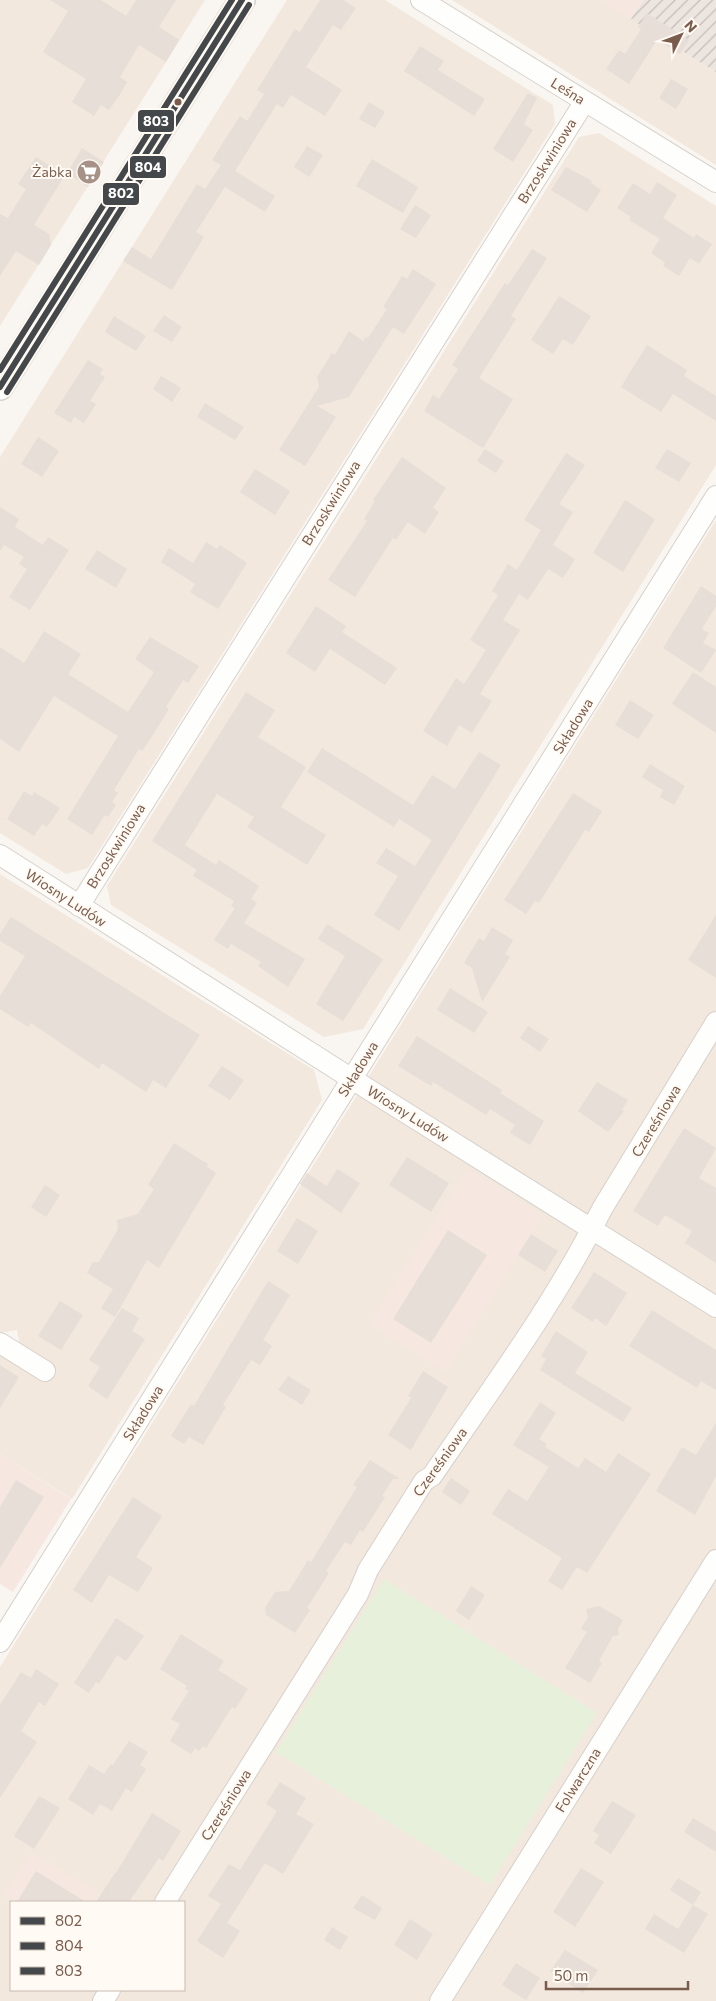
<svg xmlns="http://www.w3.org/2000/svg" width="716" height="2001" font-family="Commissioner,sans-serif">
	<defs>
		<pattern id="industrial-furrows" width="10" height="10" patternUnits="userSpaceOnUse" patternTransform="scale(1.25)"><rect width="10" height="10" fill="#ede5e0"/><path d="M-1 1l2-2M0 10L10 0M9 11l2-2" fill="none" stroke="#c5bdb8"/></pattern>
	</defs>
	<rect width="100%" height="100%" fill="#f9f5f0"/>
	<path fill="#f2e8de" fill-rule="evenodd" d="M0 0H205L0 326Z
		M287 0H385L553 105 555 124 88 868 66 874 0 833V457Z
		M452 0H602L716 72V165Z
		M599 133 716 206V465L363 1029 324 1037 111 905 107 886 579 137Z
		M716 520V2001H0V1667ZM11 1902H184V1990H11Z
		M0 874 314 1070 322 1100 72 1499 0 1454V1353L46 1381 55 1368 20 1346 17 1330 0 1333Z"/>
	<path fill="#f6e8e1" d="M602 0H643L631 19Z
		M468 1168 543 1215 445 1372 370 1324Z
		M0 1454 71 1499 13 1592 0 1584Z
		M32 1852 112 1902H14L4 1896Z"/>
	<path fill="url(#industrial-furrows)" d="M643 0H716V72L631 19Z"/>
	<path fill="#e7f0db" d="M384 1579 597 1713 490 1885 276 1752Z"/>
	<path fill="#e6ded7" d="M50 0H101L126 16 136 0H176L159 27 179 40 166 62 139 45 120 77 127 82 119 96 109 110 101 105 94 116 72 102 86 79 43 52 68 11Z
		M320 0H343L356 8 341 30 333 25 306 67 342 90 325 116 291 95 283 108 277 104 235 171 275 196 265 212 225 187 196 232 204 237 172 290 123 261 132 247 151 259 197 184 205 189 221 165 212 160 240 116 247 121 264 94 257 90 295 29 300 32Z
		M647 13 689 40 680 54 657 40 629 84 606 69 619 50 625 54 641 29 638 27Z
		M420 46 444 61 438 70 485 99 474 116 404 71Z
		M671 79 688 89 676 109 659 98Z
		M528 93 537 98 524 124 533 130 513 162 493 149Z
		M369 102 385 112 375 128 359 119Z
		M307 146 323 155 309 177 294 167Z
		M82 148 104 162 88 187 67 173Z
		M36 157 65 175 34 225 49 234 51 245 39 265 16 251 0 276V214L8 218 26 189 18 184Z
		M372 159 418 187 403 213 356 186Z
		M566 167 592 181 591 183 601 190 587 212 551 190Z
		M657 182 677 195 663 218 694 238 696 234 712 244 699 264 690 258 679 276 663 266 665 263 651 253 660 239 629 220 631 217 617 208 633 183 650 194Z
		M415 205 431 215 416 238 400 229Z
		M532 249 547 258 511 316 516 319 479 378 513 399 483 448 424 411 433 395 439 399 458 369 452 365 505 283 508 285Z
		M413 269 436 284 404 334 393 327 349 397 317 406 336 417 305 466 279 450 319 387 317 377 332 353 335 355 349 331 363 341 366 337 368 338 387 309 383 307 402 276 407 279Z
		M559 296 591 316 573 345 563 339 553 354 531 340Z
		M164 315 182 327 172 342 153 331Z
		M114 316 146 336 136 351 105 332Z
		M647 345 687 370 684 376 716 396V421L673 394 661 412 621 387Z
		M88 360 103 369 100 374 105 377 90 401 96 404 84 423 74 417 71 423 54 413Z
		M161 376 181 388 172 402 153 389Z
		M205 403 244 427 235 440 197 417Z
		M38 437 59 451 42 477 21 464Z
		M485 449 504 461 496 473 477 461Z
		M667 449 691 463 679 482 655 468Z
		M566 453 585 465 559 504 573 512 553 545 575 559 563 578 548 569 528 600 519 594 503 620 520 630 480 694 492 701 472 733 459 725 447 746 423 731 456 678 464 684 486 650 470 640 498 595 492 591 508 564 517 570 541 530 524 520Z
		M402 457 446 488 433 508 439 512 425 534 408 522 396 540 393 538 355 597 328 580 367 521 364 519 375 501 373 500Z
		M255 469 290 491 275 515 240 492Z
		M625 500 655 519 623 572 593 553Z
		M0 507 19 519 15 527 43 545 48 537 69 550 30 610 9 597 27 569 19 564 24 557 4 545 0 551Z
		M206 542 217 549 220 545 247 563 218 609 190 592 195 584 161 562 169 548 193 563Z
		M97 550 127 569 116 588 85 569Z
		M701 586 716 596V606L702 629 709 633 703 643 716 650 701 673 663 648Z
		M316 606 346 626 342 632 397 668 385 685 330 649 315 672 286 653Z
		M44 631 81 654 68 674 128 712 154 672 135 659 150 637 199 666 188 683 183 680 166 707 169 709 156 730 142 751 139 749 114 790 118 793 112 802 116 805 108 817 105 815 92 835 67 819 118 736 54 696 19 752 0 739V647L24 663Z
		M693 672 716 687V733L672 704Z
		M246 692 275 710 258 737 306 767 281 807 326 835 307 865 247 827 254 817 217 794 185 845 216 865 219 860 259 886 251 899 257 903 244 923 305 959 288 987 258 966 261 962 231 944 228 949 214 940 235 908 231 906 234 901 193 876 197 870 152 841Z
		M630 700 654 715 638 739 615 725Z
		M322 748 413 805 432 775 455 789 479 752 501 765 399 931 374 915 398 876 376 863 386 848 415 866 432 840 399 819 394 827 307 772Z
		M650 764 685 786 674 805 660 797 663 790 642 777Z
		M24 791 32 796 34 792 60 808 47 827 42 824 34 836 7 819Z
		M573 793 602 811 589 832 585 830 539 903 535 901 526 914 504 900Z
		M716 915V978L688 960Z
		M11 917 200 1035 166 1088 153 1080 146 1092 102 1063 99 1069 31 1023 28 1027 0 1009V996L25 956 0 941V934Z
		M327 924 383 959 343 1021 316 1004 345 956 318 939Z
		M492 927 513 940 505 954 510 957 482 1002 472 968 464 963 479 938 484 941Z
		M450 988 488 1012 474 1033 437 1010Z
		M528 1026 549 1039 540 1052 520 1038Z
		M417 1036 502 1090 500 1093 544 1121 530 1145 510 1133 515 1125 490 1109 486 1115 433 1082 431 1086 398 1066Z
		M222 1066 244 1080 230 1100 208 1086Z
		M597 1082 628 1100 622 1110 624 1111 608 1132 578 1111Z
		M684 1128 716 1148 699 1178 716 1188V1263L685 1243 692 1231 665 1215 658 1226 633 1211Z
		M174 1143 208 1164 207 1167 216 1173 159 1268 147 1260 115 1317 101 1308 113 1289 87 1273 93 1262H99L118 1229 117 1220 138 1214 154 1189 148 1185Z
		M407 1157 449 1183 431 1212 389 1185Z
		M337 1169 360 1183 341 1213 300 1184 307 1173 327 1186Z
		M45 1185 60 1195 46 1217 31 1207Z
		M297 1218 318 1231 298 1264 277 1251Z
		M448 1230 487 1255 431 1343 393 1319Z
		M531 1234 558 1251 545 1272 518 1255Z
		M594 1272 627 1293 606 1326 595 1318 593 1322 571 1308Z
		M268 1281 290 1295 263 1340 272 1346 260 1365 251 1360 223 1405 226 1407 203 1445 189 1437 184 1444 171 1436 191 1404 194 1406Z
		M60 1301 83 1315 61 1350 38 1336Z
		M122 1308 139 1318 132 1331 145 1339 107 1399 88 1386 100 1367 89 1360Z
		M652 1310 716 1350V1390L701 1381 697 1388 629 1346Z
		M556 1331 588 1352 575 1373 632 1408 623 1422 540 1370 546 1359 541 1356Z
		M0 1365 19 1377 0 1408Z
		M423 1371 448 1387 411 1450 388 1435 411 1398 408 1396Z
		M288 1376 311 1390 302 1405 278 1390Z
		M540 1402 556 1413 539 1439 547 1444 545 1447 578 1468 585 1458 606 1472 618 1453 651 1474 587 1573 577 1567 562 1590 548 1581 562 1558 492 1514 508 1489 527 1501 549 1467 513 1445Z
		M716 1423V1476L695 1515 656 1491 682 1447 696 1455Z
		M370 1460 400 1479H393L382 1496 385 1497 363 1532 360 1530 351 1545 345 1542 326 1571 329 1573 307 1608 310 1610 295 1633 266 1615 265 1608 275 1592 289 1591 308 1560 311 1562 357 1487 353 1485Z
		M451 1478 470 1491 461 1505 442 1492Z
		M16 1480 44 1497 0 1568V1507Z
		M133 1497 162 1516 136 1557 153 1568 138 1592 109 1575 92 1603 73 1590Z
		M471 1586 485 1595 469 1620 456 1611Z
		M599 1606 623 1620 618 1629 619 1635 613 1636 599 1661 602 1663 590 1683 565 1668 587 1632 581 1629 588 1617 586 1609Z
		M116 1618 144 1636 126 1661 117 1655 99 1684 96 1682 89 1693 74 1683Z
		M181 1634 224 1661 218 1670 248 1689 235 1709 232 1707 206 1748 203 1746 199 1751 195 1748 191 1754 170 1741 180 1724 171 1719 189 1691 185 1689 187 1686 160 1669Z
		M36 1669 59 1684 45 1706 39 1702 21 1731 37 1742 0 1798V1705L21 1672 31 1678Z
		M129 1741 148 1752 140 1765 146 1769 132 1792 126 1788 112 1811 100 1804 93 1815 68 1799 89 1765 104 1774 111 1764 113 1765Z
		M280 1782 306 1798 296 1814 314 1824 283 1874 265 1863 227 1923 240 1931 223 1958 197 1941 221 1904 208 1896 229 1864 240 1870 277 1811 266 1804Z
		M39 1796 60 1808 34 1849 14 1836Z
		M612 1801 636 1815 611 1854 594 1843 599 1835 593 1831Z
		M152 1813 181 1831 163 1861 159 1858 129 1902H96L115 1873H116Z
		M693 1818 716 1832V1852L684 1832Z
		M581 1868 604 1882 575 1927 553 1912Z
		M36 1871 86 1902H17Z
		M678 1878 701 1892 693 1905 670 1890Z
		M362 1895 382 1908 375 1920 353 1908Z
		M693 1905 708 1914 684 1953 645 1929 654 1914 678 1929Z
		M410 1919 433 1934 417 1960 394 1945Z
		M332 1927 348 1937 340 1950 324 1940Z
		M565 1950 598 1970 583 1993 550 1972Z
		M516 1963 540 1978 526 2000 502 1985Z"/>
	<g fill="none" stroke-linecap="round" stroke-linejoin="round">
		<defs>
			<path id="minor" d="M421 0 716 182
				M0 855 352 1079 716 1307
				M79 906 585 101
				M0 1343 45 1371
				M0 1642 716 496
				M165 1902 358 1594 368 1570 424 1481 432 1476C491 1389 555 1303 602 1209L716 1022
				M103 2001 110 1990
				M440 2001 716 1560"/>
			<path id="tertiary" d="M0 387 242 0"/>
		</defs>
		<use href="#minor" stroke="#d7d1cb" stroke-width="22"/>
		<use href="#tertiary" stroke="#d7d1cb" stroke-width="28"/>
		<use href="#minor" stroke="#fefefd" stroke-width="20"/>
		<use href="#tertiary" stroke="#fefefd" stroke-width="25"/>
		<defs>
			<path id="bus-1" d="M0 387 242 0"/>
			<path id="bus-2" d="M7 392 249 5"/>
			<path id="bus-3" d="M0 370 232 0"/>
		</defs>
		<use href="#bus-1" stroke="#fffaf3" stroke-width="10"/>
		<use href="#bus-2" stroke="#fffaf3" stroke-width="10"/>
		<use href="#bus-3" stroke="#fffaf3" stroke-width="10"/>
		<use href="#bus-1" stroke="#45484a" stroke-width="6"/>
		<use href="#bus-2" stroke="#45484a" stroke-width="6"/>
		<use href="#bus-3" stroke="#45484a" stroke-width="6"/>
	</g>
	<defs>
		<symbol id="supermarket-disc" viewBox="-11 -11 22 22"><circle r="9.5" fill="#a69286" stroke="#fffaf3"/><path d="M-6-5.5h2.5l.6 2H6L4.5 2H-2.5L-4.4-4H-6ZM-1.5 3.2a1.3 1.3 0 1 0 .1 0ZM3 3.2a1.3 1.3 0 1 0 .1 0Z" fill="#fff"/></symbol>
	</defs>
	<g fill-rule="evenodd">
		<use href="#supermarket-disc" x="75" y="158" width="28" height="28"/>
	</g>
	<circle fill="#7a5c4d" stroke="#fffaf3" stroke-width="2" cx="178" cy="102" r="4.5"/>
	<g text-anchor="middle" stroke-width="4" stroke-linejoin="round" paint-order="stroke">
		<g font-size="14" fill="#7a5c4d" stroke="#fffaf3">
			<text transform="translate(568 91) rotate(32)" y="5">Leśna</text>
			<text transform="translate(547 161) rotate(-58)" y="5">Brzoskwiniowa</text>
			<text transform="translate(331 503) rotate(-58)" y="5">Brzoskwiniowa</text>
			<text transform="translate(573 726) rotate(-58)" y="5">Składowa</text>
			<text transform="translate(116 846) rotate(-58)" y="5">Brzoskwiniowa</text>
			<text transform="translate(66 898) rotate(33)" y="5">Wiosny Ludów</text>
			<text transform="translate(358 1069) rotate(-58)" y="5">Składowa</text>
			<text transform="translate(408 1114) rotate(32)" y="5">Wiosny Ludów</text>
			<text transform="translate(656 1121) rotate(-59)" y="5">Czereśniowa</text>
			<text transform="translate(143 1413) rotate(-58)" y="5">Składowa</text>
			<text transform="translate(440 1462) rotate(-54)" y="5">Czereśniowa</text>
			<text transform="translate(578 1780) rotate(-58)" y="5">Folwarczna</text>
			<text transform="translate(226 1805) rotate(-58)" y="5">Czereśniowa</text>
		</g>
		<g font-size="14" fill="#7a5c4d" stroke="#fffaf3" text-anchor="end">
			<text x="72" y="177">Żabka</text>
		</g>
	</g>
	<g stroke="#fffaf3" stroke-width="2">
		<rect x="137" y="109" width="38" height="24" rx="5" fill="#45484a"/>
		<rect x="129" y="155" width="38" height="24" rx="5" fill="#45484a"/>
		<rect x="102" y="182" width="38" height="24" rx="5" fill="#45484a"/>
	</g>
	<g font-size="14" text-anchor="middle" font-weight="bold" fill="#fff">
		<text x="156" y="126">803</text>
		<text x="148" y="172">804</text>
		<text x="121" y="198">802</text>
	</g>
	<rect x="10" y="1901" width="175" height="90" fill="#fffaf3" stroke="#cabbb1"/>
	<rect x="20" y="1917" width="25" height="8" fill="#45484a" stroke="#cabbb1"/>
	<text x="55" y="1926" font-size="15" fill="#7a5c4d">802</text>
	<rect x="20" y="1942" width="25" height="8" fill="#45484a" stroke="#cabbb1"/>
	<text x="55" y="1951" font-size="15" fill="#7a5c4d">804</text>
	<rect x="20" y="1967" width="25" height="8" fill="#45484a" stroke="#cabbb1"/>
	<text x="55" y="1976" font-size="15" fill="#7a5c4d">803</text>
	<g transform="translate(681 35) rotate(48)" stroke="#fffaf3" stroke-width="4" paint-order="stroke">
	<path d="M0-4L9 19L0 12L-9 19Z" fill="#7a5c4d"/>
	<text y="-8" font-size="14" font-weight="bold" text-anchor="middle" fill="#7a5c4d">N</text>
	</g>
	<path d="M546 1981v8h142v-8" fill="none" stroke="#7a5c4d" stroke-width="2.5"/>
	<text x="554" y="1981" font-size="15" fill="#7a5c4d" stroke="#fffaf3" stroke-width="4" paint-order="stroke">50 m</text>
</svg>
